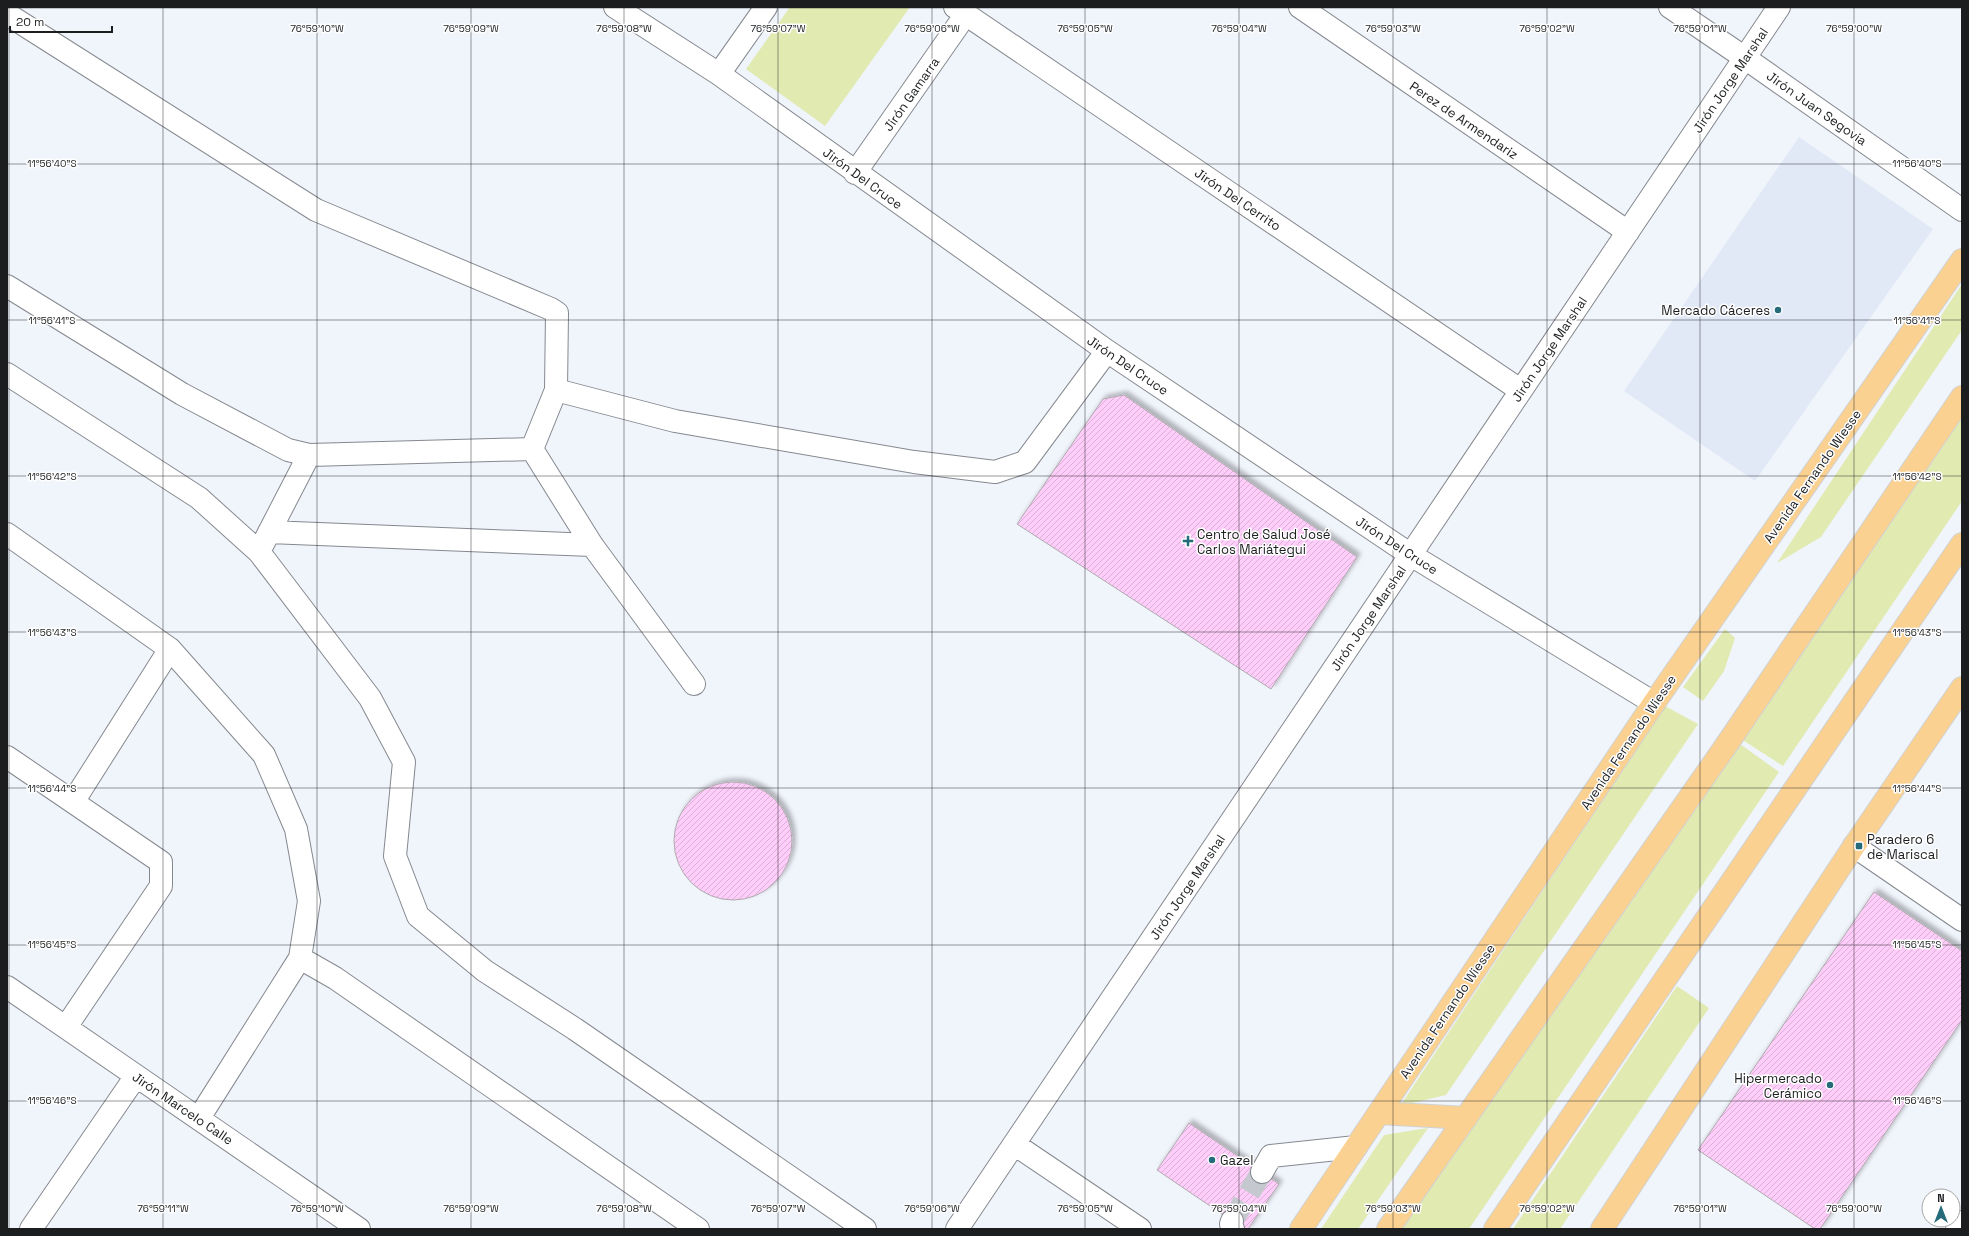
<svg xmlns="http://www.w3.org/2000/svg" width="1969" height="1236" font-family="'Space Grotesk',sans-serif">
	<defs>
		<pattern id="building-hatch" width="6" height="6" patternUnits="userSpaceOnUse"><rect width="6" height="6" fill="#fecdf9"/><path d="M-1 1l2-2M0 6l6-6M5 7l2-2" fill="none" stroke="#d9b0d5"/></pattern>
		<filter id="shadow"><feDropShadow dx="3.5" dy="-3.5" stdDeviation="2" flood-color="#0004"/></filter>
	</defs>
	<rect width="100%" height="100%" fill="#f0f4fb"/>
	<path fill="#e1e9f6" d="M1799 137 1933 229 1755 481 1624 391Z"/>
	<path fill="#e1eab0" d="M790 7H910L825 126 746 69Z
		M1962 284V330L1821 537 1777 563Z
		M1962 399V501L1783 766 1735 735Z
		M1725 629 1735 638 1724 671 1703 701 1683 687Z
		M1665 706 1698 724 1446 1095 1400 1106Z
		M1733 739 1779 772 1469 1229H1401Z
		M1677 986 1709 1008 1560 1229H1513Z
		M1428 1128 1358 1229H1321L1384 1135Z"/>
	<path fill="url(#building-hatch)" stroke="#b0aaaf" filter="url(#shadow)" d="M1124 395 1357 557 1271 689 1017 524 1103 399Z
		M674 841a59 59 0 1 1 118 0a59 59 0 1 1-118 0Z
		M1874 892 1962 951V1020L1820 1229H1815L1698 1150Z
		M1189 1123 1279 1184 1248 1229H1244L1157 1170Z"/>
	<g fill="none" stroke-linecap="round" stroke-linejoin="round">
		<path stroke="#c5c9cf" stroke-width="22" stroke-dasharray="22 11" stroke-linecap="butt" d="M1232 1221 1262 1172"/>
		<defs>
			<path id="minor" d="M615 7 719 74 1107 351 1411 555 1654 703
				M955 7 1520 390
				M1300 7 1628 232
				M1670 7 1745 58 1962 210
				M7 14 316 210 551 309 557 313 556 390 532 449 592 545 694 684
				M719 74 766 7
				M855 173 966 14
				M7 286 182 394 288 450 309 455 532 449
				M7 374 199 498 259 552 370 698 404 762 395 856 418 916 485 971 575 1029 865 1229
				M556 390 675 421 914 462 995 472 1025 462 1107 351
				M269 532 592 545
				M7 534 170 649 264 755 296 829 309 901 300 958 199 1118
				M263 544 309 455
				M7 757 161 862V886L66 1027
				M73 802 170 649
				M1854 846 1962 920
				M300 958 335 978 698 1229
				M7 987 359 1229
				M1014 1144 1140 1229
				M1262 1172 1271 1156 1356 1147
				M1232 1221 1231 1224 1233 1229
				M31 1229 136 1076
				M957 1229 1779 7
				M1957 1229 1962 1222"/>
			<path id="major" d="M1379 1113 1466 1118
				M1301 1229 1654 703 1962 260
				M1388 1229 1725 747 1962 397
				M1495 1229 1962 544
				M1602 1229 1854 846 1962 688"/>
		</defs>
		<use href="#minor" stroke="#85898f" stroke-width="24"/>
		<use href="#major" stroke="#d1d2d2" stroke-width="24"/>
		<use href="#minor" stroke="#fff" stroke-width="22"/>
		<use href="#major" stroke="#fad191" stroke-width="22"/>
	</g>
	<path fill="none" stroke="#1b1d1f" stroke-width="1" stroke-opacity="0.45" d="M9 7V1229M163 7V1229M317 7V1229M471 7V1229M624 7V1229M778 7V1229M932 7V1229M1085 7V1229M1239 7V1229M1393 7V1229M1547 7V1229M1700 7V1229M1854 7V1229M7 8H1962M7 164H1962M7 320H1962M7 476H1962M7 632H1962M7 788H1962M7 945H1962M7 1101H1962"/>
	<g fill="#266b7a" stroke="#fff" stroke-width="1.5">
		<circle cx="1778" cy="310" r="4"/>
		<path d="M1186 535h4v4h4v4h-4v4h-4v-4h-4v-4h4z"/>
		<rect x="1855" y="842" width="8" height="8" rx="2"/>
		<circle cx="1830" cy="1085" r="4"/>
		<circle cx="1212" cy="1160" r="4"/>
	</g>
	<g text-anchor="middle" stroke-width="3" stroke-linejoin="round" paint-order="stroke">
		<g font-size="13" fill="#1b1d1f" stroke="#fff">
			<text transform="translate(1730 80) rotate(-56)" y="5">Jirón Jorge Marshal</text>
			<text transform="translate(911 94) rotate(-55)" y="5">Jirón Gamarra</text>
			<text transform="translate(1817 108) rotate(35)" y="5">Jirón Juan Segovia</text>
			<text transform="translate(1464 120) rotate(34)" y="5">Perez de Armendariz</text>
			<text transform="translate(863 178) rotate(36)" y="5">Jirón Del Cruce</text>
			<text transform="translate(1238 199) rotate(34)" y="5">Jirón Del Cerrito</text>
			<text transform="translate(1549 349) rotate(-56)" y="5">Jirón Jorge Marshal</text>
			<text transform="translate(1128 365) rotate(34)" y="5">Jirón Del Cruce</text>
			<text transform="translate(1812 476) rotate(-55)" y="5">Avenida Fernando Wiesse</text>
			<text transform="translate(1397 545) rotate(33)" y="5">Jirón Del Cruce</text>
			<text transform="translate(1368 618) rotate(-56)" y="5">Jirón Jorge Marshal</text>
			<text transform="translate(1628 742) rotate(-56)" y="5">Avenida Fernando Wiesse</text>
			<text transform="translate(1187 887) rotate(-56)" y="5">Jirón Jorge Marshal</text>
			<text transform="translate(1447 1011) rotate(-56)" y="5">Avenida Fernando Wiesse</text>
			<text transform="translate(183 1108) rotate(34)" y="5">Jirón Marcelo Calle</text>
		</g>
		<g font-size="13" fill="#1b1d1f" stroke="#fff" text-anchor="start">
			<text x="1770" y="315" text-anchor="end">Mercado Cáceres</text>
			<text x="1197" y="539">Centro de Salud José<tspan x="1197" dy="15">Carlos Mariátegui</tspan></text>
			<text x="1867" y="844">Paradero 6<tspan x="1867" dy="15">de Mariscal</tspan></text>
			<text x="1822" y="1083" text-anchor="end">Hipermercado<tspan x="1822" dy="15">Cerámico</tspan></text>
			<text x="1220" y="1165">Gazel</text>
		</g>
	</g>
	<g font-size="10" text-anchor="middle" fill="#1b1d1f" stroke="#fff" stroke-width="3" stroke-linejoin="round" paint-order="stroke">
		<text x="317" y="32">76°59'10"W</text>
		<text x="471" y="32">76°59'09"W</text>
		<text x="624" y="32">76°59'08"W</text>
		<text x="778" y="32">76°59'07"W</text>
		<text x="932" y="32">76°59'06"W</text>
		<text x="1085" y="32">76°59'05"W</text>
		<text x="1239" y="32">76°59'04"W</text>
		<text x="1393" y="32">76°59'03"W</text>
		<text x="1547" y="32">76°59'02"W</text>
		<text x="1700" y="32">76°59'01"W</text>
		<text x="1854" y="32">76°59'00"W</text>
		<text x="52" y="167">11°56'40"S</text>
		<text x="1917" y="167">11°56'40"S</text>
		<text x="52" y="324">11°56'41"S</text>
		<text x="1917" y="324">11°56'41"S</text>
		<text x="52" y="480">11°56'42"S</text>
		<text x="1917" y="480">11°56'42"S</text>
		<text x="52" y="636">11°56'43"S</text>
		<text x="1917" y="636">11°56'43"S</text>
		<text x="52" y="792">11°56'44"S</text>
		<text x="1917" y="792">11°56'44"S</text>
		<text x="52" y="948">11°56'45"S</text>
		<text x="1917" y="948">11°56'45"S</text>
		<text x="52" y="1104">11°56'46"S</text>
		<text x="1917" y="1104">11°56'46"S</text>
		<text x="163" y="1212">76°59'11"W</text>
		<text x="317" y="1212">76°59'10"W</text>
		<text x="471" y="1212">76°59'09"W</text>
		<text x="624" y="1212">76°59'08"W</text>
		<text x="778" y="1212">76°59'07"W</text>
		<text x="932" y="1212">76°59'06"W</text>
		<text x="1085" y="1212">76°59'05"W</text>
		<text x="1239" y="1212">76°59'04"W</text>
		<text x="1393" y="1212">76°59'03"W</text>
		<text x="1547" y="1212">76°59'02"W</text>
		<text x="1700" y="1212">76°59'01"W</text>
		<text x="1854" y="1212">76°59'00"W</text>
	</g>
	<rect width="1969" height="1236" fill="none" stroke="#1b1d1f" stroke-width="16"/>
	<g transform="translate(1941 1208)"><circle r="19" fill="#ffffff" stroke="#a4a5a5"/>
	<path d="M0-3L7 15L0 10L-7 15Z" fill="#266b7a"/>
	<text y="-6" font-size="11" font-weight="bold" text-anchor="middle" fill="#1b1d1f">N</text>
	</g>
	<path d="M10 26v6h102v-6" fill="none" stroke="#1b1d1f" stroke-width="2"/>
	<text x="16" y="26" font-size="12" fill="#1b1d1f" stroke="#ffffff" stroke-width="3" paint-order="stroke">20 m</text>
</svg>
